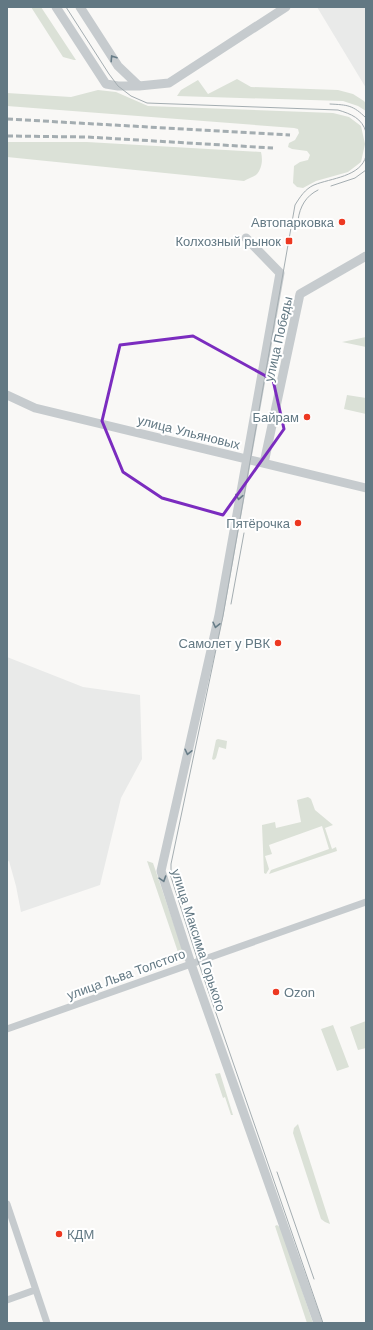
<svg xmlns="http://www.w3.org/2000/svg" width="373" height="1330" font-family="Arial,sans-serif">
	<rect width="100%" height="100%" fill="#f9f8f6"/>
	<path fill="#e9eae9" d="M317 7H366V88Z
		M7 657 83 687 140 695 142 759 121 798 100 885 21 912 16 886 9 861 7 862Z"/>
	<path fill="#dbe1d7" d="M31 7H41L76 60H74L63 57Z
		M237 79 251 87 338 90 353 94 364 101 366 104V111L358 106 343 101 177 96 181 90 198 80 208 94Z
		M98 90 116 92 148 106 333 113 349 117 361 126 365 144 361 162 348 172 316 181 303 188 297 187 293 183 294 166 300 162 308 160 310 155 307 151 292 149 288 147 289 143 295 140 299 133 298 129 294 128 7 106V93L71 97Z
		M7 142H87L261 152C263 160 262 169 256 175 253 177 247 179 244 181L7 157Z
		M366 337V347L342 342Z
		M347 395 366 398V414L344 409Z
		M218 739 227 741 226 749 219 747 216 758 214 760 212 759 216 740Z
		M308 797 311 799 315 810 333 825 325 828 332 849 336 847 337 851 269 874 271 870 329 849 322 826 269 845 272 854 265 856 269 869 266 874 264 873 262 825 275 822 276 828 301 822 297 800Z
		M147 861 153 863 186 960 181 961Z
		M366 1021V1048L358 1050 350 1027Z
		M333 1025 349 1067 337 1071 321 1029Z
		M220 1073 233 1115H231L225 1097 223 1098 215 1074Z
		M298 1124 330 1224 325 1222 321 1219 293 1133 294 1128Z
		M277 1225 281 1228 313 1323H307L275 1226Z"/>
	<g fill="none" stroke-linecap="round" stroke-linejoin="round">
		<path stroke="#c6cbce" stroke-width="7" d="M7 1029 366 902
			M7 1204 47 1323
			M7 1300 35 1290"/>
		<path stroke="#c6cbce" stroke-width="9" d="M56 7 106 84 118 86H139L169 83 286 7
			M80 7 118 66 139 86
			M246 238 280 273 219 615 161 871 191 964 318 1323
			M7 395 35 408 366 488
			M264 463 300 294 366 256"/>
		<path stroke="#a4adb1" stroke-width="1" d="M66 7 109 74 118 86 131 96 147 103 338 110C351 114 362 118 366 132
			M330 104C348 105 353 105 366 118
			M331 186 355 178 366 170
			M298 220C300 206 306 196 318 190
			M231 604 244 533
			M277 1172 314 1279
			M323 1323 198 961 171 877V864L223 616 295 205C300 197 305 189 314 185 331 178 361 177 366 156"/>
		<path stroke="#a4adb1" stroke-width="3" stroke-dasharray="6 3" stroke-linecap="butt" d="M7 119 290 135
			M7 136 87 137 273 148"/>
	</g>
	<defs><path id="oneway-chevron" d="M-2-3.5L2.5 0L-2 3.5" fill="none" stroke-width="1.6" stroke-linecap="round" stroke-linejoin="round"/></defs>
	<g stroke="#677c87">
		<use href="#oneway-chevron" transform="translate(113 58) rotate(-123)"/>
		<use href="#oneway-chevron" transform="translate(239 497) rotate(100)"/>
		<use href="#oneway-chevron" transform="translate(216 625) rotate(103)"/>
		<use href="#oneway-chevron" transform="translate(188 752) rotate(103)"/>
		<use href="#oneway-chevron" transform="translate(163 879) rotate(72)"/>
	</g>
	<path fill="none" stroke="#7b2cbf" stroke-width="3" stroke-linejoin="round" d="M193 336 273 380 284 429 223 515 162 498 123 472 102 421 120 345Z"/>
	<g fill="#ed3821" stroke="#fff" stroke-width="1.5">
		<circle cx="342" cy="222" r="4"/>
		<rect x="285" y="237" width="8" height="8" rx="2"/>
		<circle cx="307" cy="417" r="4"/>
		<circle cx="298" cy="523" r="4"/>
		<circle cx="278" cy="643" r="4"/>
		<circle cx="276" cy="992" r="4"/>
		<circle cx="59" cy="1234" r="4"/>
	</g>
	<g text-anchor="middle" stroke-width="4" stroke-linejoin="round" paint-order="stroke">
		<g font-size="13" fill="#627883" stroke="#fff" text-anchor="end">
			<text x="334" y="227">Автопарковка</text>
			<text x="281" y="246">Колхозный рынок</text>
			<text x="299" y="422">Байрам</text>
			<text x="290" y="528">Пятёрочка</text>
			<text x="270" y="648">Самолет у РВК</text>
			<text x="284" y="997" text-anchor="start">Ozon</text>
			<text x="67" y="1239" text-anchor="start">КДМ</text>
		</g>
		<g font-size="13" fill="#627883" stroke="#fff">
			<text transform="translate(278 339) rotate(-77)" y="5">улица Победы</text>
			<text transform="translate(189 432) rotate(14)" y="5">улица Ульяновых</text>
			<text transform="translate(199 940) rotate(72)" y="5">улица Максима Горького</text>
			<text transform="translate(126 974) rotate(-20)" y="5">улица Льва Толстого</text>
		</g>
	</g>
	<rect width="373" height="1330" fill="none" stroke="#627883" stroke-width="16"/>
</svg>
